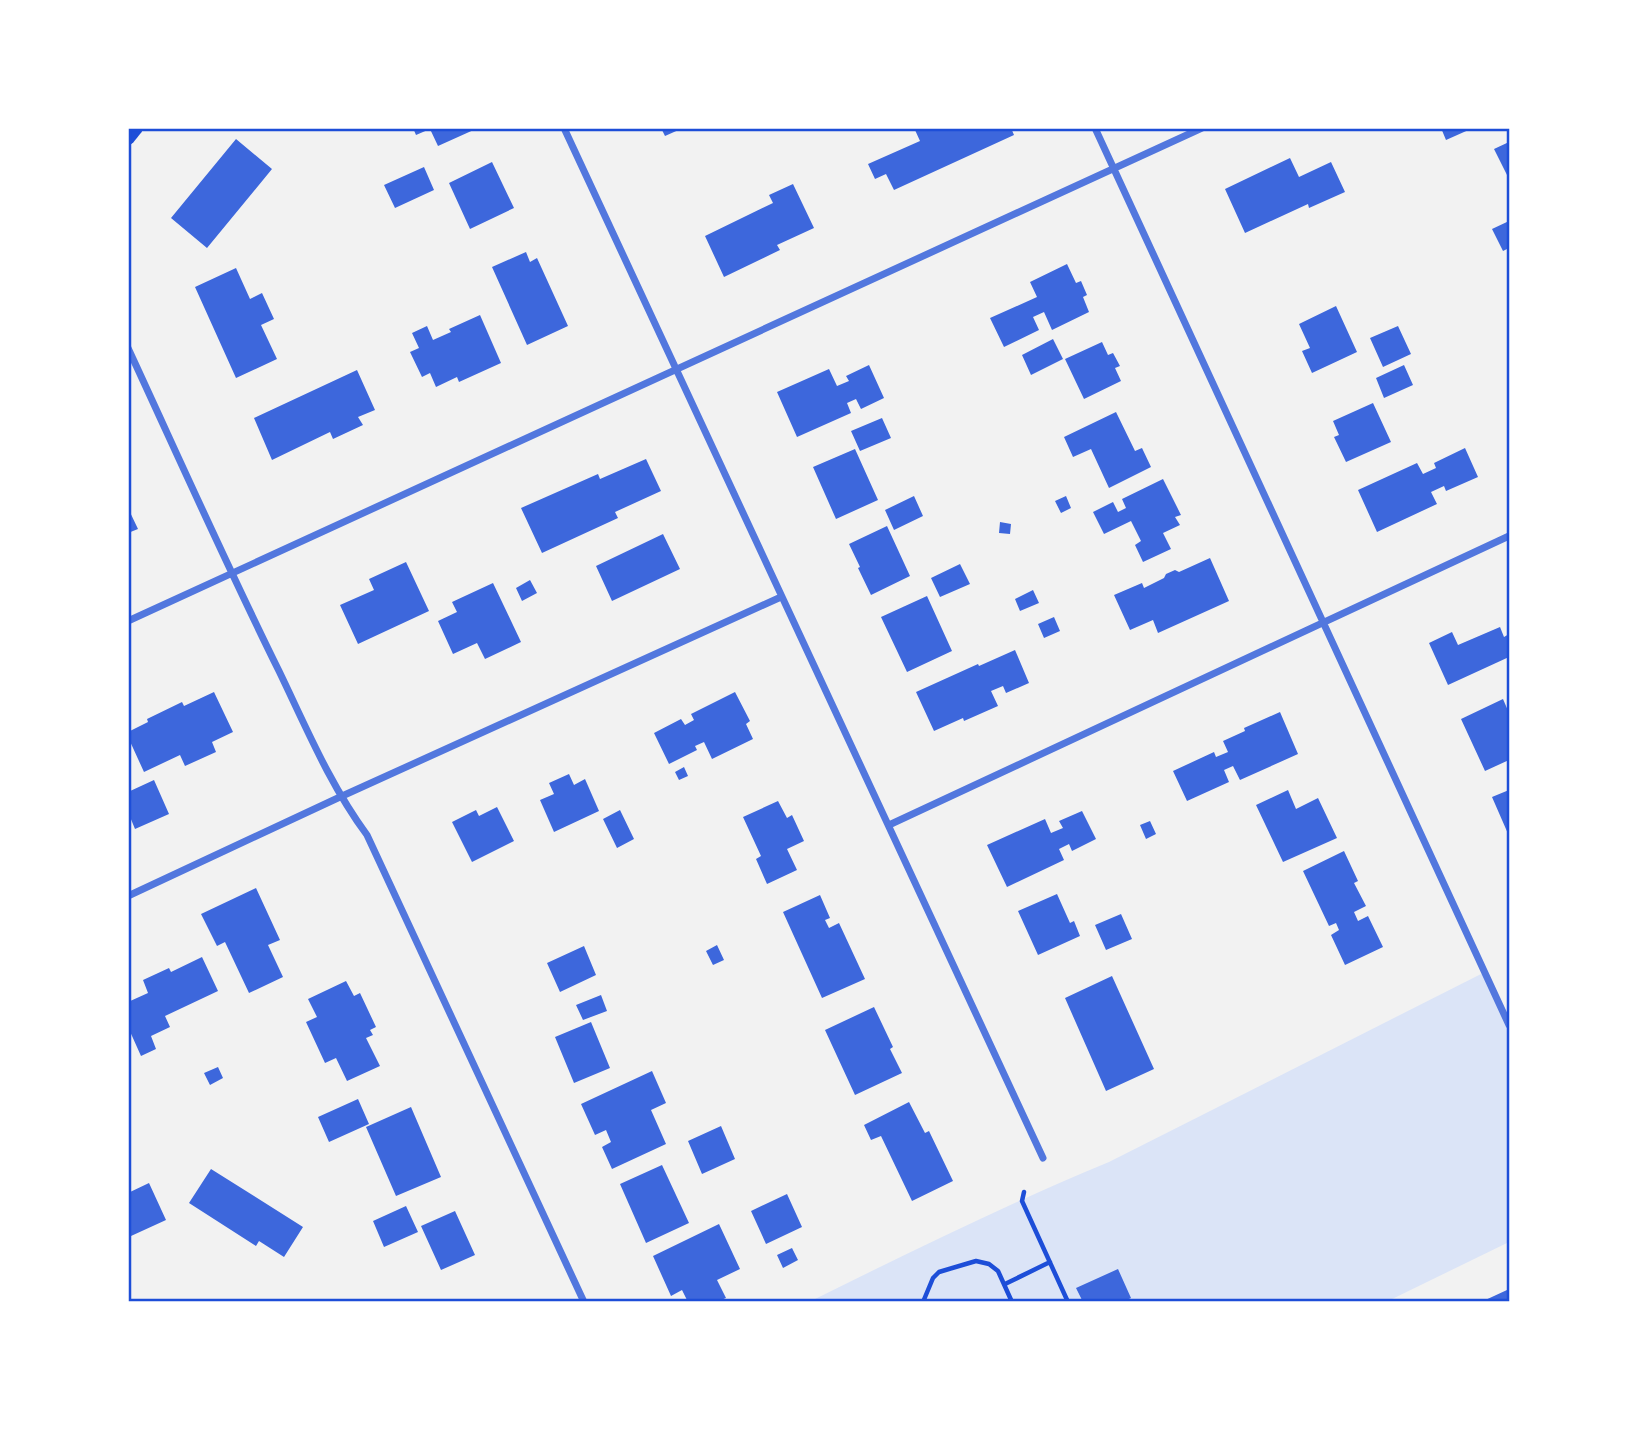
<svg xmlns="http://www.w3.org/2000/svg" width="1637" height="1430" font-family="Jost,sans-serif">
	<rect width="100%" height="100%" fill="#f2f2f2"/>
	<path fill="#dbe4f7" d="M1485 972 1509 1025V1242L1386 1302H809C908 1253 1007 1204 1109 1162Z"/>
	<path fill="#3d67dc" d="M413 128H478L438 146 430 129 416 135Z
		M661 128H683L665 136Z
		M921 128H931L933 131 940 128H1011L1014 135 894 190 886 174 875 179 868 164 920 141 915 130Z
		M1441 128H1473L1446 140Z
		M236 139 272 169 207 248 171 218Z
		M1509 142V179L1494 149Z
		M1290 158 1299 177 1331 162 1345 192 1309 208 1308 204 1245 233 1225 189Z
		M492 162 514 208 470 229 449 183Z
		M424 167 434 190 395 208 384 185Z
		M793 184 814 228 777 245 780 250 724 277 705 236 773 203 769 195Z
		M1509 221V248L1503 251 1492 229Z
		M526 252 530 262 537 258 568 326 527 345 492 267Z
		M1067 264 1076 283 1081 281 1087 295 1083 297 1089 312 1052 330 1044 312 1033 317 1039 330 1004 347 990 318 1037 297 1030 282Z
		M236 268 250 299 262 293 274 319 261 325 277 359 236 378 195 287Z
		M1336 306 1357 352 1312 373 1302 351 1310 348 1299 324Z
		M480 315 501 363 459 382 457 377 436 387 430 373 422 377 410 352 419 348 412 333 427 326 433 340 451 332 449 329Z
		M1398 326 1411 354 1383 367 1370 338Z
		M1053 339 1063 359 1031 375 1022 355Z
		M1102 342 1108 355 1113 353 1120 366 1115 368 1121 381 1084 399 1065 359Z
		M869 365 884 398 861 409 856 399 847 403 851 413 797 437 777 392 829 369 837 386 849 381 846 376Z
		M1404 365 1413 385 1384 398 1376 378Z
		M357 370 375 410 358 417 363 425 333 439 330 432 272 460 254 418Z
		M1373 403 1391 442 1346 462 1334 437 1339 435 1333 421Z
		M1116 412 1135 451 1142 448 1151 467 1109 488 1091 449 1073 457 1064 437Z
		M882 418 891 438 860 451 851 431Z
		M1465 448 1478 477 1446 491 1444 486 1431 492 1437 504 1377 532 1358 490 1417 463 1423 474 1436 468 1434 463Z
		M855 449 878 500 836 519 813 467Z
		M646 459 661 491 615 512 618 518 542 553 521 508 598 474 600 479Z
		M1163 479 1181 515 1175 517 1180 525 1163 533 1171 549 1143 562 1135 545 1141 541 1131 521 1104 534 1093 512 1113 502 1118 512 1126 508 1122 499Z
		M914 496 923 516 894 530 885 510Z
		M1066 496 1071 508 1061 513 1055 501Z
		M128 508 138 529 128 533Z
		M1000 522 1011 524 1010 534 999 533Z
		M887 526 910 576 871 595 858 568 860 567 849 544Z
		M663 534 680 569 612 601 596 566Z
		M1210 558 1229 601 1158 633 1153 620 1130 630 1114 595 1142 583 1144 588 1164 578 1166 574 1175 570 1179 572Z
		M406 562 429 611 358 644 340 605 374 590 369 579Z
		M960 564 970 584 940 597 931 578Z
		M530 580 537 593 522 601 516 588Z
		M493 583 521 642 485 659 477 643 453 654 438 621 457 612 452 602Z
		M1033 590 1039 603 1020 611 1015 599Z
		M927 596 952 651 907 672 881 617Z
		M1054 617 1060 631 1044 638 1038 624Z
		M1500 627 1504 637 1509 634V657L1448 685 1429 643 1452 632 1458 645Z
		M1015 650 1029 683 1006 693 1003 686 991 691 998 706 964 721 963 718 934 731 916 692 978 664 979 666Z
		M214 692 233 732 212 742 216 752 185 766 180 755 144 772 128 737V732L148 722 147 719 182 702 184 706Z
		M735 692 750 721 746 724 753 739 712 759 704 742 695 746 697 750 669 764 654 733 681 719 685 725 694 720 691 714Z
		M1503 699 1509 713V760L1485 771 1461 719Z
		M1280 712 1298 754 1240 780 1233 766 1224 770 1229 782 1187 801 1173 771 1214 752 1216 757 1228 752 1223 741 1245 731 1244 728Z
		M684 767 688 776 679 780 675 772Z
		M569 774 574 785 585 779 599 811 554 832 540 800 554 794 549 783Z
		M154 780 169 814 135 829 128 812V792Z
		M1288 790 1296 809 1318 798 1337 838 1283 862 1256 805Z
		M1509 790V836L1492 797Z
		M778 801 787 818 792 815 804 841 787 849 797 870 767 884 756 859 761 856 743 817Z
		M497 807 514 841 472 862 452 822 476 810 479 816Z
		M620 810 634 839 617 848 603 819Z
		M1082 811 1096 839 1072 851 1069 844 1059 849 1064 860 1007 887 987 845 1045 819 1051 833 1063 828 1059 821Z
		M1150 821 1156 834 1146 839 1140 825Z
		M1344 851 1358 881 1354 883 1366 906 1354 912 1358 921 1368 916 1383 947 1345 965 1331 935 1339 930 1336 923 1329 926 1303 871Z
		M256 888 280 940 268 945 283 977 249 993 225 942 217 946 201 914Z
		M1057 894 1070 923 1074 921 1080 936 1038 955 1018 911Z
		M820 895 830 918 825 920 829 928 839 923 865 979 822 998 783 912Z
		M1121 914 1132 939 1106 950 1095 925Z
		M717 945 724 960 713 965 706 951Z
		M584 946 596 975 560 992 547 963Z
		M202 957 218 991 165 1016 170 1027 151 1036 156 1049 141 1056 128 1027V1002L148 993 143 980 169 968 171 972Z
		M1112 976 1154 1069 1106 1091 1065 998Z
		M346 981 354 996 360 993 376 1027 370 1030 373 1035 366 1038 380 1066 347 1081 336 1058 325 1063 306 1022 317 1017 308 999Z
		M601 995 607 1011 583 1020 576 1005Z
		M874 1007 893 1047 890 1049 902 1073 855 1095 825 1030Z
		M591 1022 610 1068 574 1083 555 1037Z
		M218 1067 223 1078 210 1085 204 1073Z
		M652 1071 666 1103 651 1110 666 1144 612 1169 602 1147 611 1142 606 1130 595 1135 581 1104Z
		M358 1099 369 1124 329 1142 318 1117Z
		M909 1102 925 1133 929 1131 953 1181 912 1201 881 1136 871 1140 864 1125Z
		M411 1107 441 1177 396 1196 366 1127Z
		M721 1126 735 1159 702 1174 688 1141Z
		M662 1165 689 1223 646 1243 620 1184Z
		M211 1169 303 1227 284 1257 259 1241 256 1246 189 1203Z
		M149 1183 166 1220 131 1236 130 1233 128 1234V1193Z
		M787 1194 802 1227 766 1244 751 1211Z
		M406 1206 418 1232 384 1247 373 1221Z
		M455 1211 475 1255 441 1270 421 1226Z
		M719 1224 740 1269 717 1280 726 1298 716 1302H688L682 1290 671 1296 653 1256Z
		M792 1248 798 1260 783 1268 777 1255Z
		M1118 1269 1131 1298 1123 1302H1083L1076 1288Z
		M1507 1290 1509 1296V1302H1481Z"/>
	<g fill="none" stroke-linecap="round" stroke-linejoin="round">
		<path stroke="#1d4ed8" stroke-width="4.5" d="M1024 1192 1022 1201 1068 1302
			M1005 1284 1050 1262
			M923 1302 933 1278 939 1272 976 1261 989 1264 998 1271 1012 1302"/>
		<path stroke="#5277de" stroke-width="7" d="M564 128C721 472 884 814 1043 1158
			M1095 128 1509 1025
			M128 348C178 456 226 564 279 671 306 727 330 785 367 835L584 1302
			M128 621 1202 128
			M889 825 1509 536
			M128 896 340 797 781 597"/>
		<path stroke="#1d4ed8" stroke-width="14" d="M128 138 136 128"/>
	</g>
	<rect width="1637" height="1430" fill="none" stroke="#ffffff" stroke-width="259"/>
	<rect x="130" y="130" width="1378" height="1170" fill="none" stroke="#1d4ed8" stroke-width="2.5"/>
</svg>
